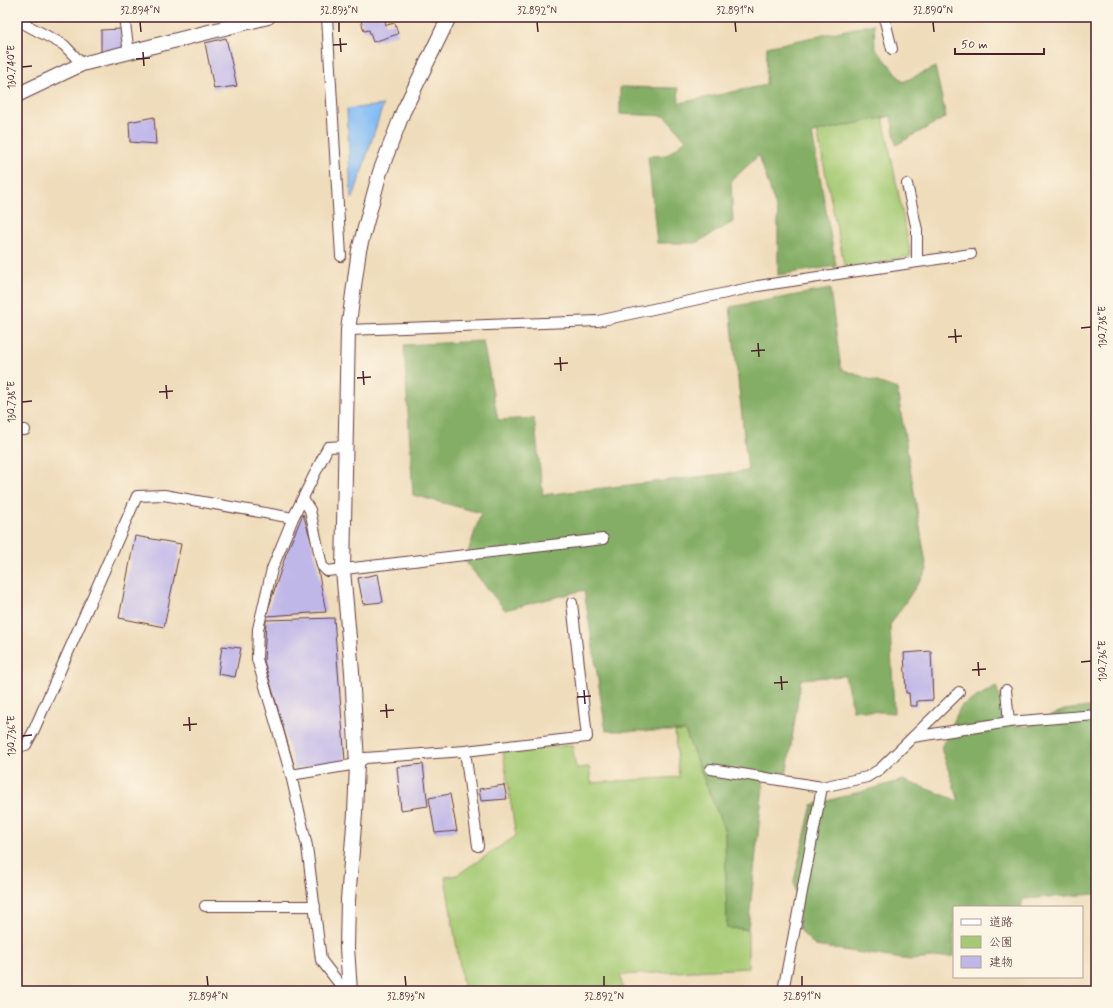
<svg xmlns="http://www.w3.org/2000/svg" width="1113" height="1008" font-family="Mynerve,'Klee One',sans-serif">
	<rect width="100%" height="100%" fill="#fcf5e5"/>
	<filter id="ink" filterUnits="userSpaceOnUse"><feTurbulence type="fractalNoise" baseFrequency=".025" numOctaves="2"/><feDisplacementMap in="SourceGraphic" scale="8" xChannelSelector="R" yChannelSelector="G"/><feConvolveMatrix kernelMatrix="1 2 1 2 8 2 1 2 1" color-interpolation-filters="sRGB"/></filter>
	<filter id="wash" filterUnits="userSpaceOnUse"><feTurbulence type="fractalNoise" baseFrequency=".012" numOctaves="4" result="noise"/><feDisplacementMap in="SourceGraphic" scale="16" xChannelSelector="R" yChannelSelector="G"/><feGaussianBlur stdDeviation="0.9" result="paint"/><feColorMatrix in="noise" values="0 0 0 0 0 0 0 0 0 0 0 0 0 0 0 0 0 1.4 0 .05"/><feComposite in="paint" operator="in"/></filter>
	<g filter="url(#wash)">
		<rect width="100%" height="100%" fill="#efdcba"/>
		<path fill="#a6ca73" stroke="#78744f" d="M882 112 911 256 845 269 816 126Z
			M675 731H685L725 832 727 928 748 929V968L620 975 623 991H464L445 877 457 875 516 836 503 752 572 745 576 768 589 767 591 783 679 777Z"/>
		<path fill="#84ae65" stroke="#676648" d="M874 24 875 47 903 82 935 67 946 117 896 145 891 116 812 133 836 266 778 275V214L759 155 731 181 733 222 696 243H657L648 156 667 155 686 140 665 116 620 114V87L678 88 679 103 766 85 767 47Z
			M830 289 841 369 897 389 927 570 890 625 894 713 853 710 845 676 801 679 787 772 764 777 748 929 727 928 725 832 685 731H606L584 590 505 610 465 561 481 513 413 495 404 345 483 341 498 420 534 418 543 495 748 471 730 307Z
			M996 686 1009 721 1026 727 1064 710 1096 706V894L1023 899 1021 907H954V956L910 960 815 946 800 930 794 881 812 805 903 780 959 801 941 748 961 706Z"/>
		<path fill="#84bdf5" stroke="#676e90" d="M383 105 353 198H351L347 109Z"/>
		<g id="blocks">
			<path fill="#c0b7e9" d="M360 17H384L386 25 395 23 398 34 373 42 369 30 364 31Z
				M122 29 125 50 101 53V30Z
				M226 38 237 86 214 89 205 43Z
				M154 117 156 144 130 142 129 122Z
				M303 514 315 554 326 612 266 616 286 554Z
				M135 536 181 544 164 627 119 618Z
				M378 574 383 602 363 604 358 578Z
				M334 618 345 761 295 769 264 661 266 620Z
				M222 646 241 648 235 677 218 674Z
				M931 651 933 700 917 701V706H910L909 693H906L904 653Z
				M423 764 428 806 401 810 397 767Z
				M504 785 507 799 481 801 479 789Z
				M450 794 457 831 435 833 429 798Z"/>
		</g>
	</g>
	<g filter="url(#ink)">
		<use href="#blocks" fill-opacity="0" stroke="#633b40" stroke-width="1"/>
		<g fill="none" stroke-linecap="round" stroke-linejoin="round">
			<defs>
				<path id="street" d="M124 17 129 53
					M327 17 341 256
					M884 17 892 49
					M17 20 64 45 82 64
					M907 184 917 230V262
					M348 330 598 321 758 286 971 254
					M17 430H25
					M345 446 328 447 293 518 272 569 258 629 257 659 291 775 307 846 321 960 345 991
					M303 499 310 510 322 566 327 571 603 539
					M1006 690 1009 722
					M913 737 1009 722 1096 715
					M17 747 26 745 33 732 137 496 164 495 293 518
					M465 751 478 846
					M711 769 822 787
					M291 775 357 764 365 758 465 751 587 737 572 603
					M205 906H315
					M783 991 822 787 867 777 880 769 959 692"/>
				<path id="secondary" d="M17 95 82 64 268 17
					M350 991 347 948 348 900 355 813 357 764 352 672 343 570 348 330 359 250 380 172 403 112 449 17"/>
			</defs>
			<use href="#street" stroke="#633b40" stroke-width="12"/>
			<use href="#secondary" stroke="#633b40" stroke-width="16"/>
			<use href="#street" stroke="#fff" stroke-width="10"/>
			<use href="#secondary" stroke="#fff" stroke-width="14"/>
		</g>
	</g>
	<path fill="none" stroke="#4a1f2b" stroke-width="1.5" d="M140 22 141 32M339 22V32M537 22 538 32M735 22 736 32M933 22 934 32M340 38 341 52M333 45 347 44M143 52 144 66M136 59 150 58M22 67 32 66M1081 328 1091 327M955 329 956 343M948 337 962 336M758 343 759 357M751 351 765 350M560 357 561 371M554 364 568 363M363 371 364 385M357 378 371 377M166 385 167 399M159 392 173 391M22 402 32 401M978 662 979 676M1081 662 1091 661M972 670 986 669M781 676 782 690M774 683 788 682M584 690 585 704M577 697 591 696M386 704 387 718M380 711 394 710M189 717 190 731M183 725 197 724M22 736 32 735M207 976 208 986M405 976 406 986M604 976V986M802 976V986"/>
	<rect width="1113" height="1008" fill="none" stroke="#fcf5e5" stroke-width="44"/>
	<rect x="953" y="906" width="130" height="72" fill="#fcf5e5" stroke="#b59f9b"/>
	<rect x="961" y="919" width="20" height="6" fill="#ffffff" stroke="#b59f9b"/>
	<text x="989" y="926" font-size="12" fill="#4a1f2b">道路</text>
	<rect x="961" y="936" width="20" height="12" fill="#a6ca73" stroke="#b59f9b"/>
	<text x="989" y="946" font-size="12" fill="#4a1f2b">公園</text>
	<rect x="961" y="956" width="20" height="12" fill="#c0b7e9" stroke="#b59f9b"/>
	<text x="989" y="966" font-size="12" fill="#4a1f2b">建物</text>
	<path d="M955 48v6h89v-6" fill="none" stroke="#4a1f2b" stroke-width="2"/>
	<text x="961" y="48" font-size="12" fill="#4a1f2b" stroke="#fcf5e5" stroke-width="3" paint-order="stroke">50 m</text>
	<rect x="22" y="22" width="1069" height="964" fill="none" stroke="#4a1f2b" stroke-width="1.5"/>
	<g font-size="10" text-anchor="middle" fill="#4a1f2b">
		<text x="140" y="14">32.894°N</text>
		<text x="339" y="14">32.893°N</text>
		<text x="537" y="14">32.892°N</text>
		<text x="735" y="14">32.891°N</text>
		<text x="933" y="14">32.890°N</text>
		<text transform="translate(11 67) rotate(-90)" y="4">130.740°E</text>
		<text transform="translate(1102 327) rotate(-90)" y="4">130.738°E</text>
		<text transform="translate(11 402) rotate(-90)" y="4">130.738°E</text>
		<text transform="translate(1102 661) rotate(-90)" y="4">130.736°E</text>
		<text transform="translate(11 736) rotate(-90)" y="4">130.736°E</text>
		<text x="208" y="1000">32.894°N</text>
		<text x="406" y="1000">32.893°N</text>
		<text x="604" y="1000">32.892°N</text>
		<text x="802" y="1000">32.891°N</text>
	</g>
</svg>
